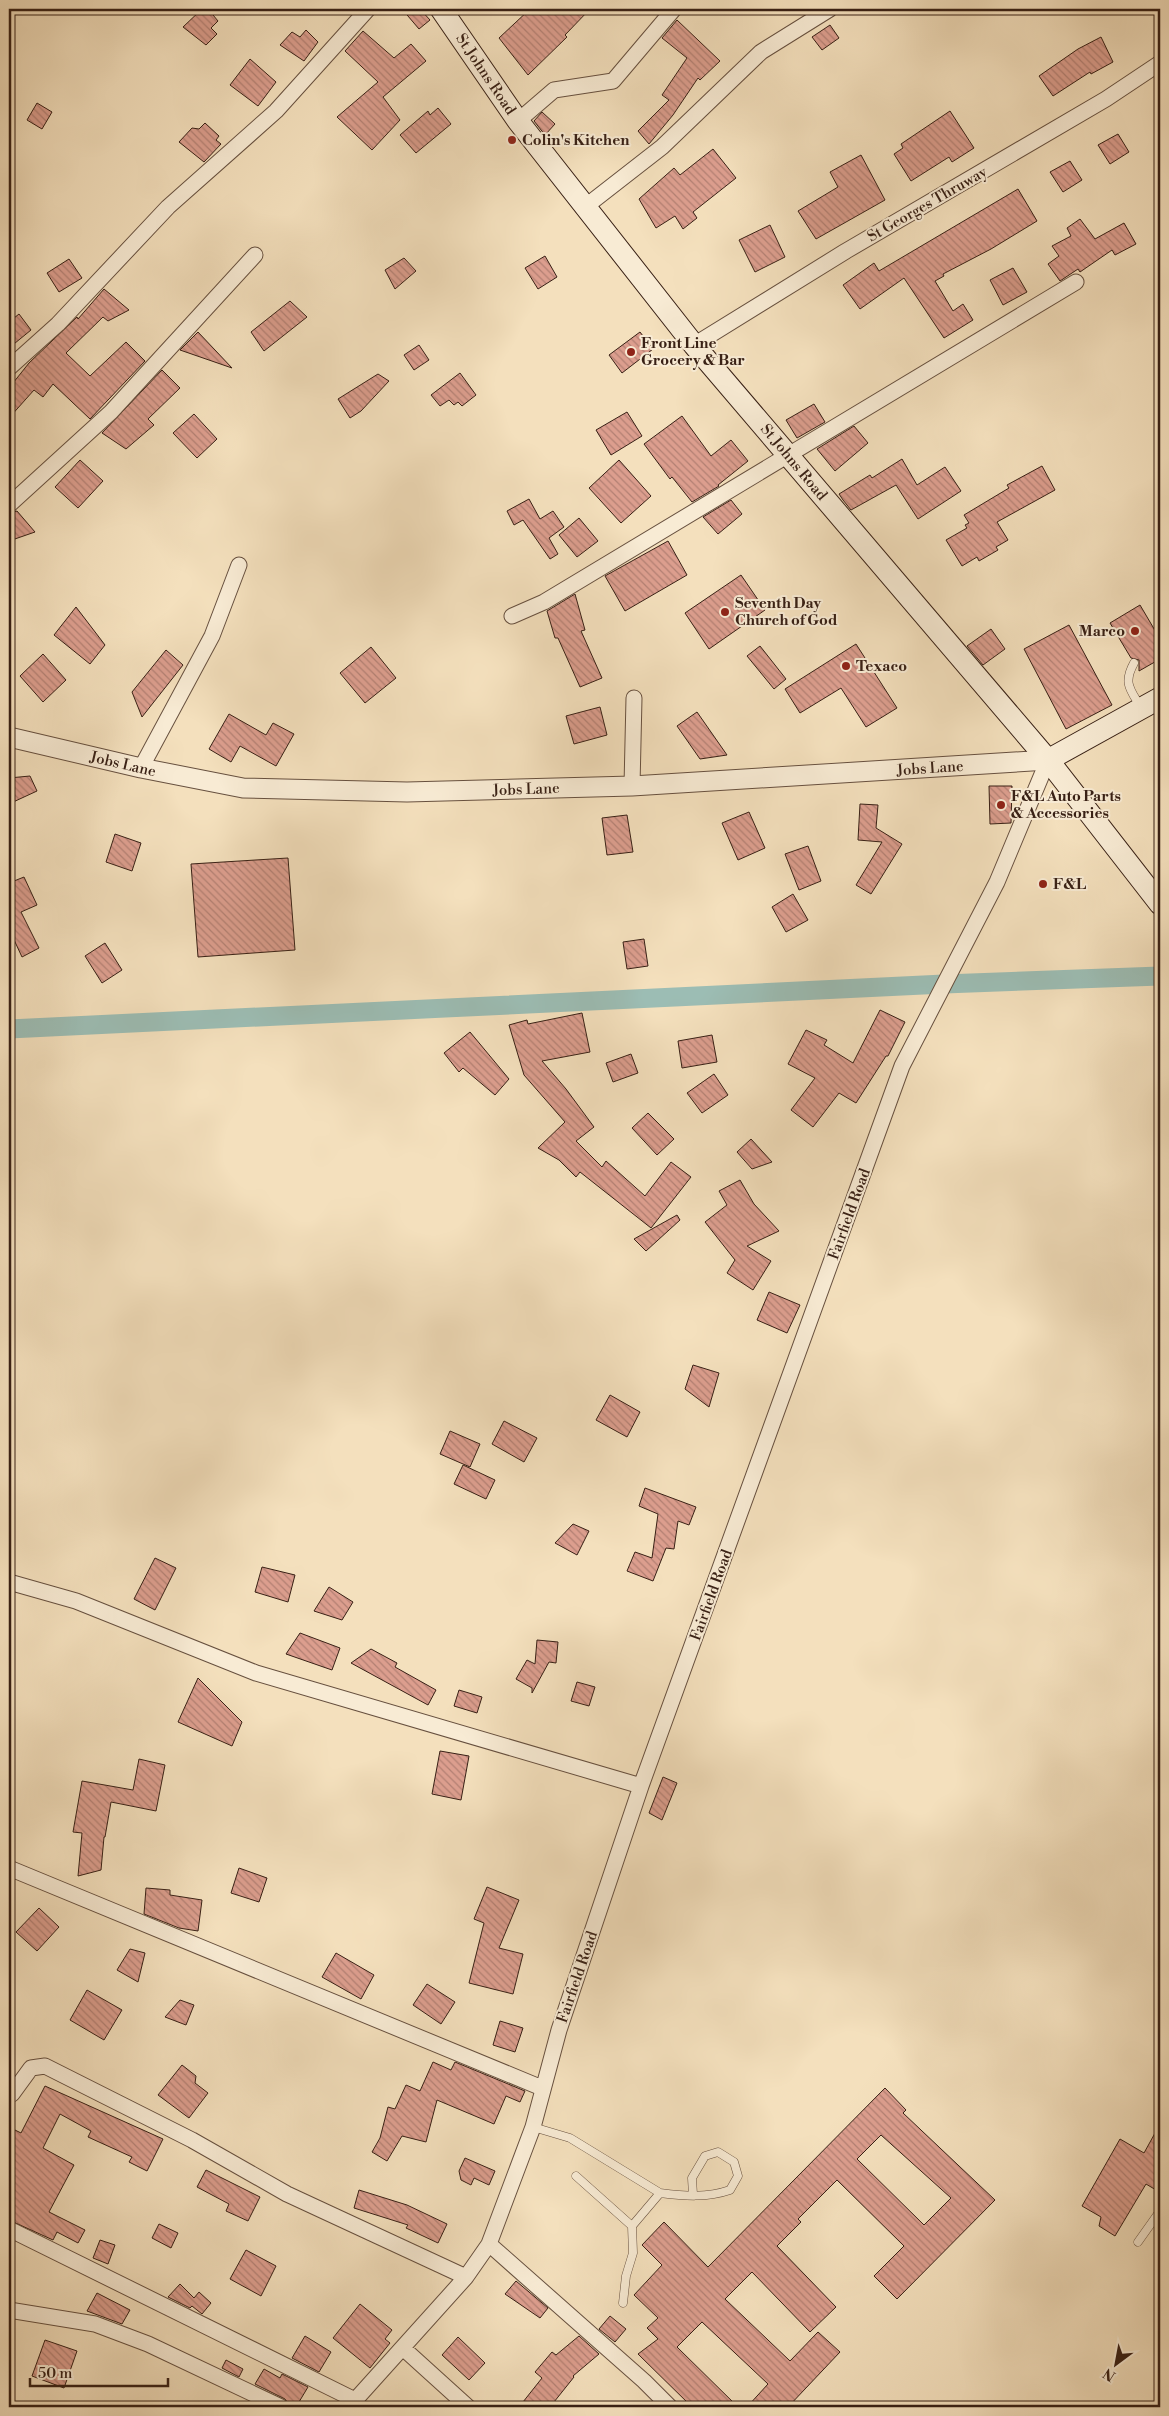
<svg xmlns="http://www.w3.org/2000/svg" width="1169" height="2416" font-family="'Libre Bodoni',serif">
	<defs>
		<pattern id="building-back-hatch" width="6" height="6" patternUnits="userSpaceOnUse" patternTransform="scale(1.25)"><rect width="6" height="6" fill="#dc9e8e"/><path d="M-1 5l2 2M0 0l6 6M5-1l2 2" fill="none" stroke="#b38073"/></pattern>
	</defs>
	<rect width="100%" height="100%" fill="#f4e0bd"/>
	<filter id="stains"><feTurbulence type="fractalNoise" baseFrequency=".004" numOctaves="4"/><feColorMatrix values="0 0 0 0 .2 0 0 0 0 .09 0 0 0 0 .02 0 0 0 .5 -.17"/></filter>
	<radialGradient id="worn" r=".72"><stop offset=".6" stop-color="#630" stop-opacity="0"/><stop offset="1" stop-color="#630" stop-opacity=".3"/></radialGradient>
	<g fill="none" stroke-linecap="round" stroke-linejoin="round">
		<path stroke="#9cbdb4" stroke-width="19" d="M9 1029 944 984 1160 976"/>
	</g>
	<path fill="url(#building-back-hatch)" stroke="#382015" fill-rule="evenodd" d="M202 9H208L218 21 211 28 217 34 206 45 183 27Z
		M402 9H420L430 20 419 29Z
		M530 9H590L565 35 567 37 528 75 499 38Z
		M677 20 720 61 700 80 698 78 673 115 649 144 638 131 669 100 662 95 687 58 662 38Z
		M830 25 839 38 822 50 812 37Z
		M306 30 318 42 304 61 280 45 292 32 300 37Z
		M363 31 394 58 411 44 426 61 383 97 400 120 372 150 337 117 378 82 345 51Z
		M1101 37 1113 62 1091 74 1090 72 1053 96 1039 76 1078 49Z
		M250 59 276 82 258 106 230 85Z
		M37 103 52 112 42 129 27 120Z
		M438 108 451 124 416 153 400 135 428 111 430 115Z
		M950 111 974 148 952 162 949 157 911 181 894 154 903 148 901 144Z
		M542 112 555 124 545 135 534 121Z
		M205 123 219 136 216 140 221 144 204 162 179 142 192 128 199 129Z
		M1118 134 1129 152 1110 164 1098 145Z
		M713 149 736 178 693 212 697 218 683 229 675 216 656 228 639 199 674 168 680 175Z
		M861 155 885 200 816 239 798 211 838 187 830 172Z
		M1070 161 1082 180 1063 192 1050 172Z
		M1018 189 1037 221 991 249 943 274 944 276 935 281 953 311 963 304 973 320 944 338 904 278 860 309 843 285 874 263 879 271Z
		M1080 219 1095 239 1124 223 1136 244 1115 255 1112 250 1080 272 1078 269 1060 281 1048 264 1059 256 1052 246 1071 236 1067 228Z
		M770 225 785 257 755 272 739 240Z
		M545 256 557 277 538 289 525 268Z
		M404 258 416 271 395 289 385 270Z
		M69 259 82 278 59 292 47 273Z
		M1013 268 1027 292 1003 305 990 280Z
		M104 289 129 310 108 321 103 317 66 353 90 376 126 342 145 361 90 419 53 384 43 397 34 390 9 418V388L29 363 77 317 78 319Z
		M290 301 307 317 264 351 251 332Z
		M19 314 31 330 9 348V322Z
		M198 332 232 368 180 350Z
		M640 332 653 349 622 373 609 355Z
		M419 345 429 360 414 370 404 355Z
		M162 370 180 388 148 419 154 425 126 449 102 433Z
		M460 373 476 395 462 406 458 402 454 405 449 400 440 406 431 395Z
		M378 374 389 381 361 411 350 418 338 399Z
		M814 404 825 422 797 438 786 420Z
		M627 412 642 436 611 455 596 430Z
		M194 414 217 439 197 458 173 433Z
		M682 416 711 456 731 440 748 461 718 485 719 486 692 502 672 477 670 479 644 444Z
		M854 426 868 443 835 471 817 449Z
		M902 459 917 485 945 467 961 491 918 519 896 485 851 510 843 500 839 494 870 475 872 478Z
		M80 460 103 481 78 508 55 487Z
		M619 460 651 496 621 523 589 488Z
		M1042 466 1055 490 997 522 1008 540 996 547 998 550 979 561 977 557 962 566 946 540 967 528 965 525 969 523 964 515 1009 488 1007 485Z
		M529 499 540 519 553 511 564 527 549 538 558 554 550 559 523 520 514 525 507 511Z
		M731 500 742 514 718 534 703 517Z
		M17 511 35 532 9 541V514Z
		M579 518 598 541 577 557 559 535Z
		M668 541 687 575 625 611 605 576Z
		M741 575 765 610 709 649 685 613Z
		M575 594 585 630 581 631 602 678 580 687 558 638H555L547 611Z
		M1140 605 1160 639V659L1139 671V660L1131 658 1110 623Z
		M76 607 105 645 90 664 54 635Z
		M1069 625 1112 705 1066 729 1024 649Z
		M991 629 1005 649 983 665 967 646Z
		M856 644 897 708 866 727 841 688 800 713 785 689Z
		M760 646 786 679 774 689 747 656Z
		M371 647 396 678 365 703 340 673Z
		M166 650 183 665 142 717 132 692Z
		M43 654 66 680 43 702 20 676Z
		M600 707 607 735 574 744 566 716Z
		M697 712 727 755 700 759 677 726Z
		M229 714 266 735 273 723 294 734 276 766 240 746 231 762 209 749Z
		M30 776 37 791 11 803 9 778Z
		M989 786H1012L1011 823 990 824Z
		M860 804 878 805 876 828 902 844 871 894 856 885 882 842 858 840Z
		M749 812 765 848 738 860 722 823Z
		M627 815 633 852 607 855 602 818Z
		M115 834 141 843 132 871 106 862Z
		M808 846 821 881 799 890 785 854Z
		M288 858 295 950 198 957 191 864Z
		M24 877 37 905 21 912 39 948 22 957 9 929V883Z
		M793 894 808 920 786 932 772 907Z
		M644 939 648 966 627 969 623 942Z
		M105 943 122 970 102 983 85 956Z
		M880 1010 905 1022 888 1056H886L856 1103 839 1093 813 1127 791 1110 815 1078 788 1064 806 1030 827 1040 824 1045 853 1063Z
		M582 1013 590 1052 542 1061 566 1089 594 1127 576 1141 602 1167 606 1161 645 1196 671 1162 691 1177 651 1228 580 1172 576 1177 559 1160 538 1148 565 1122 524 1075 509 1025 527 1020 528 1024Z
		M470 1032 509 1079 495 1095 463 1068 459 1072 444 1053Z
		M712 1035 717 1062 682 1068 678 1041Z
		M631 1054 638 1073 613 1082 606 1063Z
		M714 1074 728 1095 702 1113 687 1093Z
		M648 1113 674 1139 657 1155 632 1128Z
		M751 1139 772 1162 752 1169 737 1152Z
		M740 1180 754 1204 779 1231 747 1246 771 1261 753 1290 727 1273 735 1260 705 1222 727 1205 719 1191Z
		M677 1215 680 1220 646 1251 634 1239Z
		M769 1292 800 1305 787 1333 757 1320Z
		M693 1365 719 1373 709 1407 685 1389Z
		M610 1395 640 1412 627 1437 596 1420Z
		M504 1421 537 1438 524 1462 492 1444Z
		M450 1431 480 1444 470 1467 440 1454Z
		M463 1465 495 1480 486 1499 454 1484Z
		M645 1488 696 1507 689 1525 678 1521 674 1549 666 1548 653 1581 627 1571 635 1552 652 1558 658 1514 639 1506Z
		M573 1524 589 1531 577 1555 555 1543Z
		M155 1558 176 1568 155 1610 134 1599Z
		M262 1567 295 1575 288 1602 255 1592Z
		M329 1587 353 1602 342 1620 314 1611Z
		M300 1633 340 1648 332 1670 286 1654Z
		M537 1640 558 1642 556 1663 549 1662 532 1693V1688L516 1679 527 1660 535 1664Z
		M371 1649 397 1663 395 1667 436 1690 428 1705 351 1663Z
		M198 1678 242 1722 232 1746 178 1722Z
		M577 1682 595 1687 589 1706 571 1701Z
		M459 1690 482 1697 477 1713 454 1706Z
		M440 1751 469 1756 461 1800 432 1794Z
		M139 1759 165 1765 156 1811 111 1802 105 1837H104L101 1870 78 1876 82 1833 73 1832 82 1781 133 1790Z
		M663 1777 677 1783 662 1820 649 1813Z
		M239 1868 267 1878 259 1902 231 1893Z
		M487 1887 519 1900 499 1948 523 1954 513 1994 469 1983 484 1923 474 1919Z
		M146 1888 170 1890V1895L202 1900 198 1931 179 1928 144 1914Z
		M39 1908 59 1927 37 1951 16 1932Z
		M130 1949 145 1953 138 1982 117 1970Z
		M336 1953 374 1975 361 1999 322 1977Z
		M427 1984 455 2002 441 2024 413 2005Z
		M87 1990 122 2010 104 2040 70 2020Z
		M180 2000 194 2005 186 2025 165 2017Z
		M500 2021 523 2028 515 2052 493 2045Z
		M433 2062 451 2070 455 2062 525 2091 520 2102 506 2096 494 2124 437 2100 426 2142 402 2136 387 2161 372 2152 380 2138 388 2107 395 2109 406 2085 420 2091Z
		M182 2065 196 2076 195 2083 208 2093 189 2118 158 2095Z
		M45 2086 163 2139 147 2171 129 2162 132 2157 88 2137 91 2131 60 2114 43 2148 74 2165 49 2212 85 2230 78 2243 57 2232 53 2240 9 2220V2127L21 2133Z
		M885 2088 906 2110 903 2113 995 2200 897 2299 874 2276 904 2246 837 2180 798 2219 801 2222 777 2246 836 2307 810 2332 752 2272 725 2299 790 2361 818 2332 840 2352 788 2407H747L768 2384 702 2322 677 2347 738 2407H692L638 2354 658 2339 647 2328 658 2318 634 2295 662 2265 642 2245 664 2222 708 2267ZM881 2135 951 2198 924 2225 857 2159Z
		M1160 2124V2182L1156 2190 1146 2184 1115 2236 1099 2226 1101 2217 1082 2206 1120 2139 1144 2153Z
		M465 2158 495 2171 489 2185 474 2178 471 2185 461 2180 459 2171Z
		M206 2170 260 2197 248 2221 226 2211 229 2204 197 2187Z
		M359 2190 407 2205 447 2224 438 2243 406 2228 408 2225 354 2208Z
		M159 2224 178 2233 171 2248 152 2238Z
		M100 2240 115 2245 108 2264 93 2258Z
		M246 2250 276 2266 261 2296 230 2279Z
		M516 2281 548 2308 540 2318 505 2294Z
		M180 2284 194 2298 199 2292 211 2303 202 2314 192 2306 190 2308 168 2297Z
		M97 2293 130 2310 122 2324 87 2311Z
		M360 2304 392 2330 385 2339 390 2343 370 2368 333 2338Z
		M610 2316 626 2329 615 2342 599 2329Z
		M305 2336 331 2352 319 2372 292 2358Z
		M579 2336 599 2354 573 2376 574 2377 550 2407H519L542 2378 535 2372 552 2352 556 2355Z
		M458 2337 485 2363 469 2380 442 2355Z
		M45 2340 77 2351 64 2388 32 2376Z
		M226 2360 243 2369 239 2377 222 2368Z
		M264 2369 280 2378 282 2374 308 2387 296 2407H290L285 2399 255 2384Z"/>
	<g fill="none" stroke-linecap="round" stroke-linejoin="round">
		<defs>
			<path id="service" d="M1134 663C1123 683 1130 689 1140 706
				M533 2127 570 2138 660 2193C684 2196 707 2198 730 2190L738 2176 734 2162 718 2152 705 2156 692 2178 693 2195
				M576 2176 632 2226 660 2193
				M1138 2242 1160 2211
				M623 2303 626 2276 633 2253 632 2226"/>
			<path id="minor" d="M518 121 554 90 613 81 674 9
				M585 207 662 147 761 52 830 9
				M694 345 846 251 1106 99 1160 63
				M9 368 58 324 168 207 276 111 368 9
				M9 505 111 412 255 255
				M512 616 544 602 1076 282
				M141 768 212 636 239 565
				M632 786 634 698
				M9 1582 76 1601 256 1673 641 1786
				M9 1868 542 2088
				M12 2094 31 2068 45 2066 192 2140 287 2194 466 2277
				M9 2229 355 2400 359 2407
				M489 2244 644 2381 670 2407
				M9 2310 95 2324 148 2344 281 2407
				M404 2349 468 2407
				M349 2407 466 2277 489 2244 533 2127 559 2030 641 1786 902 1066 997 882 1048 760"/>
			<path id="tertiary" d="M9 737 141 768 243 788 407 792 632 786 1048 760"/>
			<path id="secondary" d="M441 9 518 121 694 345 1048 760 1160 904
				M1048 760 1160 698"/>
		</defs>
		<use href="#service" stroke="#67503f" stroke-width="9"/>
		<use href="#minor" stroke="#67503f" stroke-width="17"/>
		<use href="#tertiary" stroke="#67503f" stroke-width="21"/>
		<use href="#secondary" stroke="#382015" stroke-width="23"/>
		<use href="#service" stroke="#f8ebd4" stroke-width="8"/>
		<use href="#minor" stroke="#f8ebd4" stroke-width="15"/>
		<use href="#tertiary" stroke="#f8ebd4" stroke-width="19"/>
		<use href="#secondary" stroke="#f8ebd4" stroke-width="21"/>
	</g>
	<g fill="#8f2418" stroke="#f8ebd4" stroke-width="2">
		<circle cx="512" cy="140" r="5"/>
		<circle cx="631" cy="352" r="5"/>
		<circle cx="725" cy="612" r="5"/>
		<circle cx="1135" cy="631" r="5"/>
		<circle cx="846" cy="666" r="5"/>
		<circle cx="1001" cy="805" r="5"/>
		<circle cx="1043" cy="884" r="5"/>
	</g>
	<g text-anchor="middle" stroke-width="4" stroke-linejoin="round" paint-order="stroke">
		<g font-size="15" fill="#382015" stroke="#f8ebd4">
			<text transform="translate(486 74) rotate(56)" y="5">St Johns Road</text>
			<text transform="translate(927 204) rotate(-30)" y="5">St Georges Thruway</text>
			<text transform="translate(794 462) rotate(50)" y="5">St Johns Road</text>
			<text transform="translate(123 764) rotate(13)" y="5">Jobs Lane</text>
			<text transform="translate(930 768) rotate(-4)" y="5">Jobs Lane</text>
			<text transform="translate(526 789) rotate(-2)" y="5">Jobs Lane</text>
			<text transform="translate(849 1214) rotate(-70)" y="5">Fairfield Road</text>
			<text transform="translate(711 1595) rotate(-70)" y="5">Fairfield Road</text>
			<text transform="translate(577 1977) rotate(-71)" y="5">Fairfield Road</text>
		</g>
		<g font-size="15" font-weight="bold" fill="#382015" stroke="#f8ebd4" text-anchor="start">
			<text x="522" y="145">Colin's Kitchen</text>
			<text x="641" y="348">Front Line<tspan x="641" dy="17">Grocery &amp; Bar</tspan></text>
			<text x="735" y="608">Seventh Day<tspan x="735" dy="17">Church of God</tspan></text>
			<text x="1125" y="636" text-anchor="end">Marco</text>
			<text x="856" y="671">Texaco</text>
			<text x="1011" y="801">F&amp;L Auto Parts<tspan x="1011" dy="17">&amp; Accessories</tspan></text>
			<text x="1053" y="889">F&amp;L</text>
		</g>
	</g>
	<rect width="1169" height="2416" fill="none" stroke="#f4e0bd" stroke-width="30"/>
	<rect x="10" y="10" width="1149" height="2396" fill="none" stroke="#382015" stroke-width="2.5"/>
	<rect x="15" y="15" width="1139" height="2386" fill="none" stroke="#382015"/>
	<g transform="translate(1116 2364) rotate(212)" stroke="#f8ebd4" stroke-width="4" paint-order="stroke">
	<path d="M0-4L9 19L0 12L-9 19Z" fill="#382015"/>
	<text y="-8" font-size="14" font-weight="bold" text-anchor="middle" fill="#382015">N</text>
	</g>
	<path d="M30 2378v8h138v-8" fill="none" stroke="#382015" stroke-width="2.5"/>
	<text x="38" y="2378" font-size="15" fill="#382015" stroke="#f8ebd4" stroke-width="4" paint-order="stroke">50 m</text>
	<rect width="100%" height="100%" filter="url(#stains)"/>
	<rect width="100%" height="100%" fill="url(#worn)"/>
</svg>
